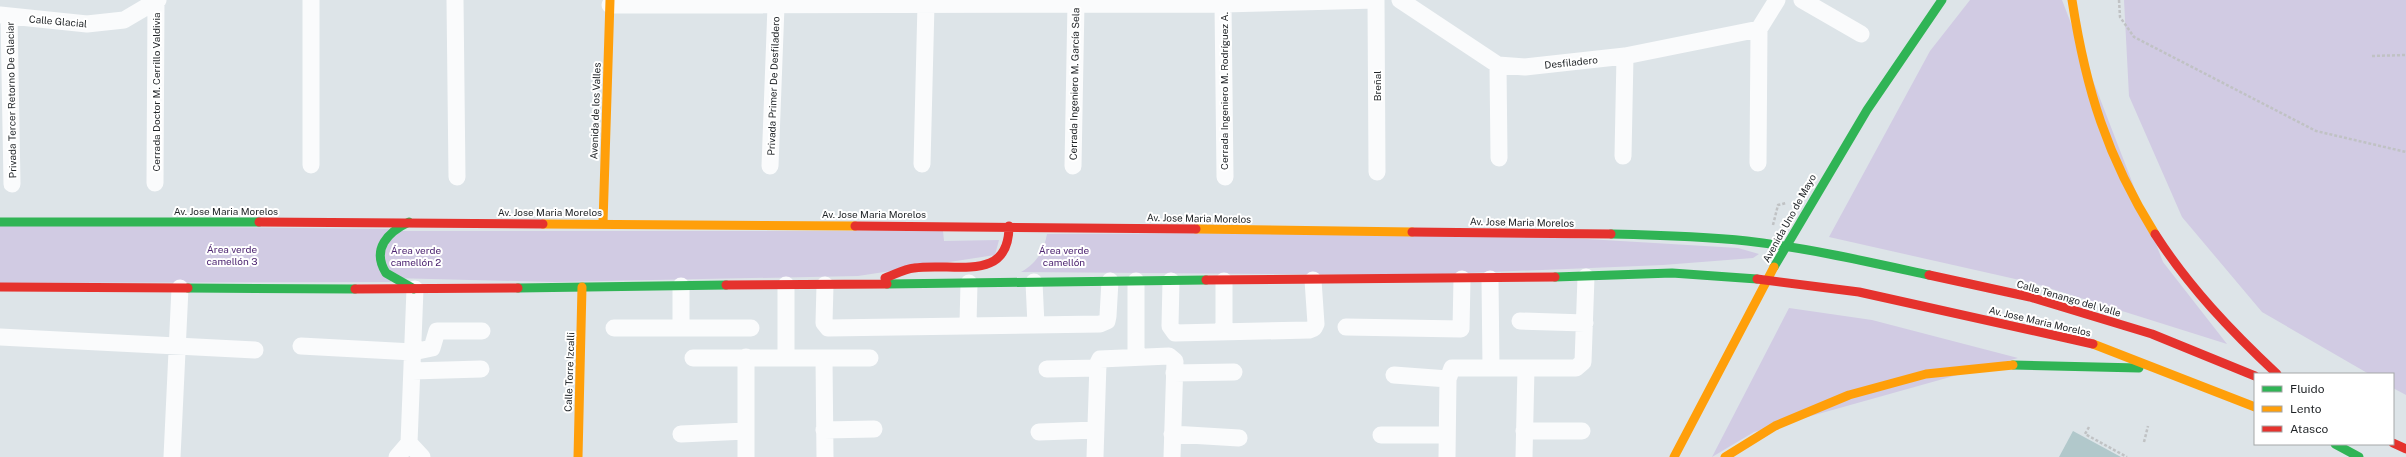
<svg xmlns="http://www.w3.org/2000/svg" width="2406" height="457" font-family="'Public Sans',sans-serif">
	<rect width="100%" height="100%" fill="#dde4e8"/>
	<path fill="#d1cbe3" d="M1970 0H2062L2163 262 2227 344 2033 283 1829 237 1930 51Z
		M2124 0H2406V395L2393 388V374H2369L2262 312 2182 217 2129 96Z
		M0 225 391 229V282L0 283Z
		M394 231H943L944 241 999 240 995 255 858 276 555 282 392 278 386 240Z
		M1467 232 1738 248 1759 254 1753 258 1663 265 1417 275 1021 272C1036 264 1044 251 1047 234Z
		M1789 308 1872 320 2018 358 1754 432 1712 457Z"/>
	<path fill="#b1c8cb" d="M2073 431 2121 457H2059Z"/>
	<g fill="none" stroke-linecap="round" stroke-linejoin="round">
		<path stroke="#c0c2c4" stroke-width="2.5" stroke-dasharray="3 2" stroke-linecap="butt" d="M2119 0 2120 17 2134 37 2316 131 2406 152
			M2372 56 2406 55
			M1773 225 1778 205 1786 203
			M2089 427 2085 434 2127 457
			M2144 442 2148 426"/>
		<path stroke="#fafbfc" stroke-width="17" d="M311 0V165
			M455 0 457 177
			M1376 0 1377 172
			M1400 0 1498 65 1525 67 1625 56 1759 29
			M1802 0 1861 34
			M1223 4 1225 177
			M610 5 1223 4 1376 0
			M0 15 87 24 124 20 158 0
			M9 16 12 184
			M1498 65 1499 158
			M1623 156 1625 56
			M1758 163 1759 29 1777 0
			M922 164 926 4
			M770 166 776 6
			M1073 166 1076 3
			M155 183 156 1
			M1490 279 1491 367
			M1171 281 1170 326 1175 333 1309 330 1314 328 1316 324 1313 280
			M1034 282 1036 325
			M786 285V358
			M825 285 824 323 828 328 1100 324 1107 321 1108 316 1110 281
			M681 286V328H751
			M1520 321 1585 323
			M968 324 969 283
			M1346 327 1461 329 1462 279
			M614 328H681
			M1224 332V281
			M0 337 255 350
			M301 346 413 352 432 348 437 331H482
			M1136 357V281
			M693 358H870
			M824 358 825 457
			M1047 369 1098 368
			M412 371 481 369
			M1174 373 1234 372
			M1394 375 1448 379
			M824 430 874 429
			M1524 431H1582
			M1039 432 1096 430
			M681 434 746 431
			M1172 434 1239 438
			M1381 435H1447
			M409 443 422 457
			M172 457 180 288
			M397 457 409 443 415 289
			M746 457V357
			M1095 457 1098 363 1100 359 1169 356 1175 361 1172 457
			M1447 457 1448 379 1452 368H1576L1583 362 1586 277
			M1524 457 1526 368"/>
		<path stroke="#30b455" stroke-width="9" d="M0 222H259
			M409 222C388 232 371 249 386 273L414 289
			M1611 234C1656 235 1702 236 1747 241 1808 248 1869 262 1929 275
			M1774 267 1867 110 1942 0
			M1555 277 1672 273 1757 279
			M887 284 1206 280
			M188 288 355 289
			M518 288 726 285
			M2013 365 2139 368
			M2335 444 2359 457"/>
		<path stroke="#ff9f0a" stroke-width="9" d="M2072 0C2086 90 2107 157 2155 234
			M603 223 610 0
			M543 224 855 226
			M1196 229 1412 232
			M2093 344 2255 407
			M578 457 582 287
			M1674 457 1774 267
			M1725 457 1775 426 1849 395 1926 374 2013 365"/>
		<path stroke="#e5322d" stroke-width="9" d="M259 222 543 224
			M855 226 1196 229
			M1412 232 1611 234
			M2155 234C2189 287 2231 331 2277 374
			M1929 275 2030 297 2152 334 2255 376
			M885 278C894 275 904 269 914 268 954 262 1009 284 1009 226
			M1757 279 1859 292 2093 344
			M1206 280 1555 277
			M726 285 887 284
			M0 287 188 288
			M355 289 518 288
			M2393 443 2406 449"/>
	</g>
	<g text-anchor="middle" stroke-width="4" stroke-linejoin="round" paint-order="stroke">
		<g font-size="10" fill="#1f2326" stroke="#fff">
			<text transform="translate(58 21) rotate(5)" y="4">Calle Glacial</text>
			<text transform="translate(1571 62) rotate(-6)" y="4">Desfiladero</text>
			<text transform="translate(1074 84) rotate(-89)" y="4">Cerrada Ingeniero M. García Sela</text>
			<text transform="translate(773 86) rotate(-88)" y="4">Privada Primer De Desfiladero</text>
			<text transform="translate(1377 86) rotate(-90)" y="4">Breñal</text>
			<text transform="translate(1224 91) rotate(-90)" y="4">Cerrada Ingeniero M. Rodríguez A.</text>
			<text transform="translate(156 92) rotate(-90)" y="4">Cerrada Doctor M. Cerrillo Valdivia</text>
			<text transform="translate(11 100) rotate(-91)" y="4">Privada Tercer Retorno De Glaciar</text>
			<text transform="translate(595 111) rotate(-88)" y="4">Avenida de los Valles</text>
			<text x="226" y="215">Av. Jose Maria Morelos</text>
			<text x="550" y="216">Av. Jose Maria Morelos</text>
			<text x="874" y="218">Av. Jose Maria Morelos</text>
			<text transform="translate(1199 218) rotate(1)" y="4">Av. Jose Maria Morelos</text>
			<text transform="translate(1789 218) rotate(-61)" y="4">Avenida Uno de Mayo</text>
			<text transform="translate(1522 222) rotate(1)" y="4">Av. Jose Maria Morelos</text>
			<text transform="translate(2069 298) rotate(16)" y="4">Calle Tenango del Valle</text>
			<text transform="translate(2040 321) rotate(13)" y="4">Av. Jose Maria Morelos</text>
			<text transform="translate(569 372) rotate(-88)" y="4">Calle Torre Izcalli</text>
		</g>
		<g font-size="10" fill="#4e2672" stroke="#fff">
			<text x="232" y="253">Área verde<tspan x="232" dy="12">camellón 3</tspan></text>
			<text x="416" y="254">Área verde<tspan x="416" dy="12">camellón 2</tspan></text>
			<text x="1064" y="254">Área verde<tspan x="1064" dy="12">camellón</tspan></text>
		</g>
	</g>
	<rect x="2254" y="373" width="140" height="72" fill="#ffffff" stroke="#a5a7a8"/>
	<rect x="2262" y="386" width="20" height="6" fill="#30b455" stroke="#a5a7a8"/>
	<text x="2290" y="393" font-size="12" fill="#1f2326">Fluido</text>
	<rect x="2262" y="406" width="20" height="6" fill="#ff9f0a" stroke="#a5a7a8"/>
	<text x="2290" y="413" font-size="12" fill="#1f2326">Lento</text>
	<rect x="2262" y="426" width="20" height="6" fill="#e5322d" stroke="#a5a7a8"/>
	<text x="2290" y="433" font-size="12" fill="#1f2326">Atasco</text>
</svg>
